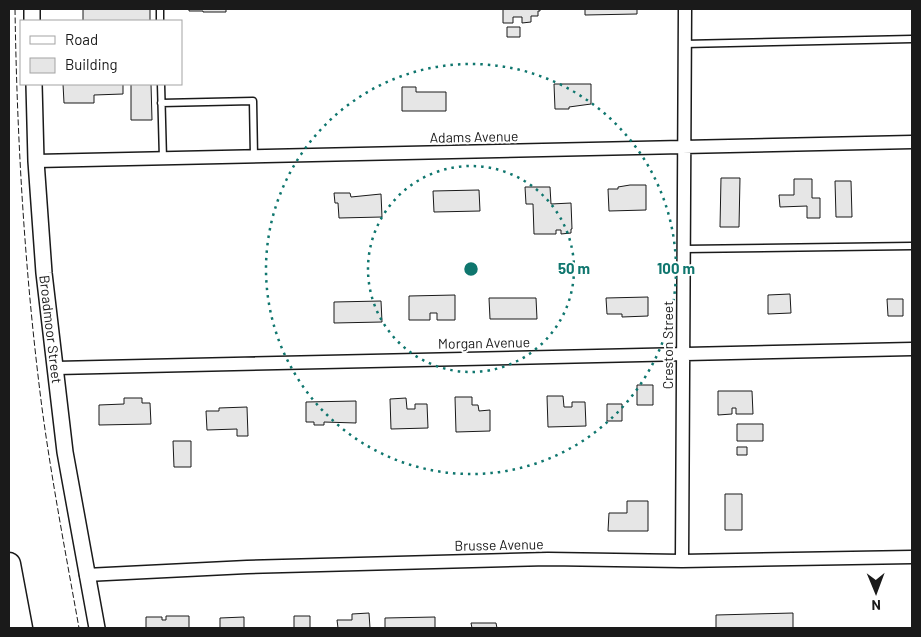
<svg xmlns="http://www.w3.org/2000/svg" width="921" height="637" font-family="Barlow,sans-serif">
	<rect width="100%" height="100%" fill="#fff"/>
	<path fill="#e6e6e6" stroke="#1a1a1a" d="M83 9H150V21H83Z
		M189 9H226V12H203V11H189Z
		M503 9H540V11H538V16H531V22L522 23V17H513V23H503Z
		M585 9H637V14L585 15Z
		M507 27H520V37H507Z
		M63 84H123V94L94 95V103H64Z
		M131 84H151L152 120H131Z
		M554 84H591V104L569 107V109H555Z
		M402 87H416V92H446V111H402Z
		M721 178H740L739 227H720Z
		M794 179H812V198H820V218H807V206L780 207 779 195H794Z
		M835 181H851L852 217H836Z
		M630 185H646V210L609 211 608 189H618V187Z
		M525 187H550L551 204 571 203 572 229H571V233L561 234V230H556V234H534L533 204H526Z
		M479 190 480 211 434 212 433 191Z
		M334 193H350L351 197 381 194 382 217 339 218 338 203H335Z
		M790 294 791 313 768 314V295Z
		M455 295V320H437V313H430V320H409V296Z
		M648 297V316L622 317V314H607L606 298Z
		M489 298H536L537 319H490Z
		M887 299H903V316H888Z
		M381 301 382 322 334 323V302Z
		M637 385H653V405H637Z
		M718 391H752L753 414H736V408H732V414L718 415Z
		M547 396H563L564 407H572V402H585L586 426 548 427Z
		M455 397H472V405H478L479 411 490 410V431L456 432Z
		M124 398H142V403H150L151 424 99 425V405L124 404Z
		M406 398 407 409H415V404H427L428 428 391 429 390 399Z
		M356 401V423L324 422V425H314V422H306V402Z
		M607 404H622V421H607Z
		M247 407 248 436H237V429L207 430 206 411H219V408Z
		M737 424H763V441H737Z
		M173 441H191V467H174Z
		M737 447H747V455H737Z
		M725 494H742V530H725Z
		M627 501H648V531H608L609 513H627Z
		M369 613 370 628H338L337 620H352V614Z
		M793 613V628H716V615Z
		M166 616H189V628H146V617H162V620H166Z
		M294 616H310V628H294Z
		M244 617V628H220V618Z
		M435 617V628H385V618Z
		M471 623H496L497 628H472Z"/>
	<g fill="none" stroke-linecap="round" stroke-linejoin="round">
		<defs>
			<path id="service" d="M160 9V21
				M684 44 912 39
				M161 84 163 159
				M161 103 253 101 254 157
				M684 249 912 246"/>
			<path id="minor" d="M36 161 912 142
				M56 368 912 349
				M682 561 685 9
				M86 575 247 567 548 559 682 561 912 557"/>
			<g id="tertiary">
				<path d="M32 9V21"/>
				<path id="s1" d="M34 84 36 161 44 273 65 452 97 628"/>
			</g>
			<path id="motorway" d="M9 564 21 628"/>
		</defs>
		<use href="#service" stroke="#1a1a1a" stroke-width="9"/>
		<use href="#minor" stroke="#1a1a1a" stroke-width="15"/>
		<use href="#tertiary" stroke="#1a1a1a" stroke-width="18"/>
		<use href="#motorway" stroke="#1a1a1a" stroke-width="25"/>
		<use href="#service" stroke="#fff" stroke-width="6"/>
		<use href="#minor" stroke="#fff" stroke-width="12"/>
		<use href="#tertiary" stroke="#fff" stroke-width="15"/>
		<use href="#motorway" stroke="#fff" stroke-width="22"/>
		<path stroke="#1a1a1a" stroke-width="1" stroke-dasharray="6 2.5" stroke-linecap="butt" d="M15 9C17 142 25 276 42 408 52 482 66 555 79 628"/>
	</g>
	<g fill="none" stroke="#0f766e" stroke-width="2.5" stroke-dasharray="2.5 5">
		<circle cx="471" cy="269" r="103"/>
		<circle cx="471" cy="269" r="205"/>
	</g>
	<g text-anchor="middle" stroke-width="4" stroke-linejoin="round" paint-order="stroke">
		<g font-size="14" fill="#1a1a1a" stroke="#fff">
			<text transform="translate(474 137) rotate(-1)" y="5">Adams Avenue</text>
			<text dy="5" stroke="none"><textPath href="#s1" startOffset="246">Broadmoor Street</textPath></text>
			<text transform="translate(484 343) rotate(-1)" y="5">Morgan Avenue</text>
			<text transform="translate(668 345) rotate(-90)" y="5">Creston Street</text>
			<text transform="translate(499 545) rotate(-1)" y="5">Brusse Avenue</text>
		</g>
	</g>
	<circle cx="471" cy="269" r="8" fill="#0f766e" stroke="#fff" stroke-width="2.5"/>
	<g font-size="15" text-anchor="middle" font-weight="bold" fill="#0f766e" stroke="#fff" stroke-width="4" stroke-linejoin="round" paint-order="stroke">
		<text x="574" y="274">50 m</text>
		<text x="676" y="274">100 m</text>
	</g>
	<rect width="921" height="637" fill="none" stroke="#1a1a1a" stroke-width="20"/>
	<rect x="20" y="20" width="162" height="65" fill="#ffffff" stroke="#a3a3a3"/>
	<rect x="30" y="36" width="25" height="8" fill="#ffffff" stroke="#a3a3a3"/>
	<text x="65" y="45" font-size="15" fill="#1a1a1a">Road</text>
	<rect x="30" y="58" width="25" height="15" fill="#e6e6e6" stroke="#a3a3a3"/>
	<text x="65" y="70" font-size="15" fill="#1a1a1a">Building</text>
	<g transform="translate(876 592) rotate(179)" stroke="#ffffff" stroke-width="4" paint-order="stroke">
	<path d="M0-4L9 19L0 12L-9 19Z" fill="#1a1a1a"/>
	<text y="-8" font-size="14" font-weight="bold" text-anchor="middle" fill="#1a1a1a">N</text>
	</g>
</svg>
